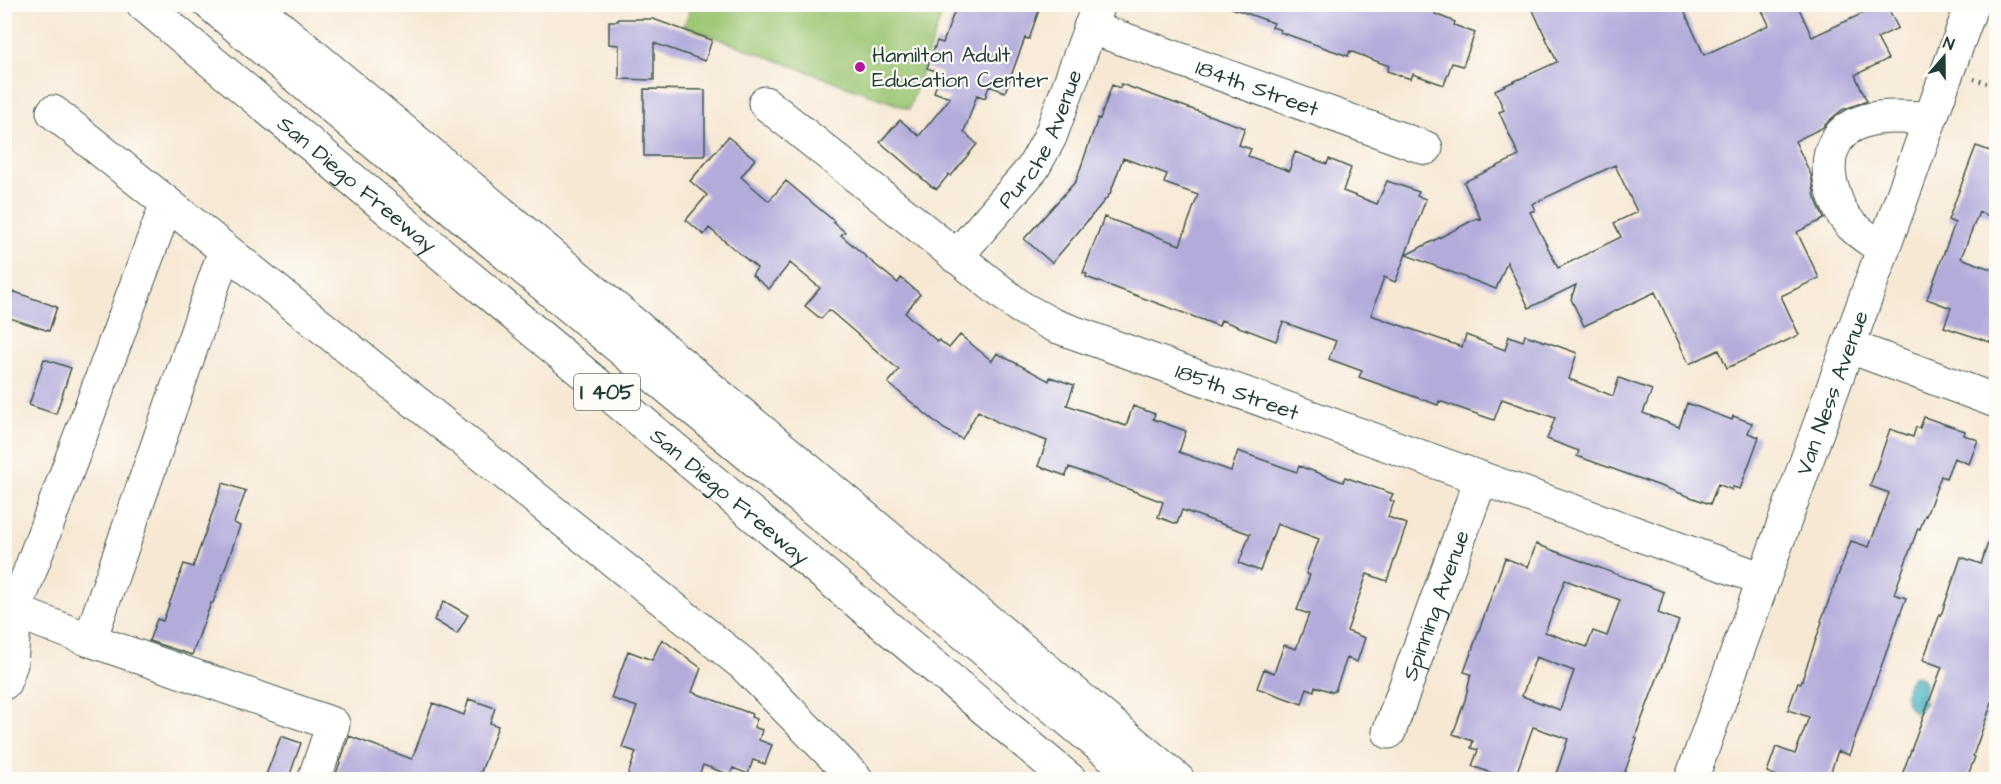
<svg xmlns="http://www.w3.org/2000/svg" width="2001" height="784" font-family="'Architects Daughter',sans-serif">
	<rect width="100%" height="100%" fill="#fdfcf7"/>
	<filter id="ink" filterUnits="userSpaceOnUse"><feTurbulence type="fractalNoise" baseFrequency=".0167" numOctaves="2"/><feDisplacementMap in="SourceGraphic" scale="12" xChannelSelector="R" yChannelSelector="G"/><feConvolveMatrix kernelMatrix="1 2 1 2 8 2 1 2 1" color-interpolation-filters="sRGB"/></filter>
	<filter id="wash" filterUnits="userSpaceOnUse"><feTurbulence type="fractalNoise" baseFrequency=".008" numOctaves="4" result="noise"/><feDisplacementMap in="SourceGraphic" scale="24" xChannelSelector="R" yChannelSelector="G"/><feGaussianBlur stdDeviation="1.35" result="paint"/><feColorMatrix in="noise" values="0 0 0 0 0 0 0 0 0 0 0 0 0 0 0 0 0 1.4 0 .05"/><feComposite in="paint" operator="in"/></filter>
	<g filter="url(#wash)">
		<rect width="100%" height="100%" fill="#f7e8d4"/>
		<path fill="#9bc572" stroke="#5d8153" stroke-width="1.5" d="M692 5V4L945 5 909 109 684 26Z"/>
		<path fill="#41adbf" stroke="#30757a" stroke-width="1.5" d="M1915 676C1929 677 1925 690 1922 700L1925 702 1918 712H1915C1902 705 1903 683 1915 676Z"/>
		<g id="blocks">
			<path fill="#b3acdb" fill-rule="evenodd" d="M957 4H1041L1029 39 1025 38 1005 92 989 86 985 98 977 95 964 132 977 144 951 176 949 174 937 189 931 186 880 142 900 120 919 136 950 98 934 92 941 73 927 68 937 41 943 43Z
				M1230 4H1438L1435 14 1455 22 1454 25 1475 33 1463 66 1452 63 1444 85 1413 74 1411 79 1387 71 1389 66 1350 51 1348 56 1280 32 1281 30 1272 27 1274 23 1229 7Z
				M1530 4H1681L1704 55 1769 25 1759 4H1797L1812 37 1868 11 1864 4H1886L1898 28 1877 38 1888 59 1855 75 1867 101 1842 110 1831 119 1822 128 1795 141 1811 175 1815 197 1824 219 1797 232 1819 278 1781 296 1799 335 1727 368 1719 350 1689 364 1655 292 1584 326 1571 299 1576 285 1529 308 1507 262 1496 289 1406 255 1477 218 1481 220 1464 182 1519 156 1499 112 1504 110 1495 90 1557 62ZM1615 165 1637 212 1614 223 1621 237 1558 268 1530 212 1535 210 1532 204Z
				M618 19H653L712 40 705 61 654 43V80L619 79V45L609 44V21H618Z
				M1121 84 1245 128 1239 145 1251 149 1248 156 1289 171 1295 152 1327 164 1329 159 1351 168 1343 191 1377 204 1387 181 1419 192 1417 196 1426 199 1397 278 1395 282 1384 277 1371 315 1462 347 1466 335 1505 350 1509 336 1523 341 1525 335 1555 345 1577 353 1569 379 1613 396 1619 378 1652 390 1643 413 1679 427 1687 403 1732 420 1733 416 1752 423 1748 433 1759 437 1740 489 1733 487 1732 490 1718 484 1710 504 1577 456 1579 451 1547 439 1555 418 1502 399 1494 420 1439 401 1438 405 1359 377 1362 371 1329 359 1336 341 1283 322 1276 341 1221 320 1219 326 1086 277 1087 274 1083 273 1104 217 1180 245 1198 195 1164 183 1167 174 1123 158 1110 194 1052 263 1024 239 1076 181 1098 118 1100 119 1112 85 1120 88Z
				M644 89 705 90V156H644Z
				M728 137 755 159 741 177 769 201 786 181 834 221 833 222 845 232 841 235 872 262 898 283 901 278 920 294 905 313 938 342 939 340 949 348 960 335 992 361 997 353 1049 381 1050 377 1074 385 1067 405 1126 426 1133 406 1155 414 1153 419 1186 431 1179 452 1231 471 1238 451 1297 472 1299 466 1343 482 1345 477 1393 494 1390 500 1394 502 1388 517 1407 524 1387 581 1367 574 1347 631 1365 638 1357 662 1347 658 1335 691 1332 692 1315 686 1314 691 1307 688 1302 704 1257 688 1264 669 1274 673 1284 645 1296 649 1309 614 1297 610 1310 575 1306 574 1319 539 1277 524 1260 571 1239 563 1250 534 1182 510 1177 524 1158 517 1163 502 1069 467 1066 476 1038 466 1047 441 1001 424 978 411 962 439 944 429 888 383 899 370 829 310 821 319 805 306 820 288 790 263 769 289 752 275 757 268 709 228 704 235 686 220 707 195 690 181Z
				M1976 146 1996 153V219L1979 212 1961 258 1996 271V344L1944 327 1951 308 1927 299 1955 223 1948 220Z
				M12 291 57 307 49 331 4 316Z
				M44 359 71 368 56 414 29 405Z
				M1924 417 1965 431 1964 435 1978 440 1969 464 1954 458 1946 478 1941 476 1926 516 1925 515 1920 529 1918 528 1894 594 1906 598 1849 755 1838 751 1828 780H1786L1767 772 1776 747 1795 754 1809 717 1788 710 1798 682 1801 683 1822 622 1821 621 1851 541 1869 547 1889 493 1870 486 1890 429 1913 437 1916 427 1920 428Z
				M223 483 246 491 234 523 240 526 213 603H211L192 655 149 641 157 619 163 621 184 564 193 567Z
				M1993 528H1996V691L1973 756 1975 757 1966 780H1900L1942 667 1923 660 1940 614 1941 615 1961 557 1981 564Z
				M1536 544 1664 592 1658 613 1679 621 1635 737 1637 738 1622 780H1554L1568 739 1533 727 1514 780H1492L1494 774 1472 766 1478 750 1471 748 1473 741 1453 734 1465 700 1471 674 1464 672 1505 558 1528 567ZM1565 580 1620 600 1607 636 1593 631 1587 647 1545 632ZM1536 657 1574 671 1560 710 1522 696Z
				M444 601 468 615 457 634 434 620Z
				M662 639 701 668 692 692 752 714 751 717 757 719 754 727 762 730 759 740 772 745 765 764 753 760 748 774 733 768 730 775 703 765 697 780H626L636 752 622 747 637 707 611 698 628 651 652 660Z
				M469 699 495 708 490 723 498 726 478 780H334L349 736 412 759 433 703 464 715Z
				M281 736 301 743 288 780H264Z"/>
		</g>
	</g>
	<g filter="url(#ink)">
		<use href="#blocks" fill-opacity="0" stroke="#3f574c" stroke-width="1.5"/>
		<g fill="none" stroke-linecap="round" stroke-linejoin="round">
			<defs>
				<g id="minor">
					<path id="s1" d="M1090 27 1426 148"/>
					<path id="s2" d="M765 103 1020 307 1053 325 1763 579"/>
					<path d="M53 112 743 664 857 780"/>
					<path d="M1883 249C1871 240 1856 232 1847 220 1840 212 1836 201 1833 191 1824 162 1830 133 1861 122 1881 114 1909 118 1930 118"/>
					<path id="s3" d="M956 257 1033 168 1050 137 1099 4"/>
					<path d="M1848 346 1996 401"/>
					<path d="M4 607 90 640 333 724 314 780"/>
					<path d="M90 640 225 250"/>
					<path d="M4 683 11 664 15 611 167 203"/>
					<path id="s4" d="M1389 732 1481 478"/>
				</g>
				<g id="major">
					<path id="s5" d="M1691 780 1972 4"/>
				</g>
				<g id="highway">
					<path id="s6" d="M143 4 1070 780"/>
					<path d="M210 4 485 236 1141 780"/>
					<path d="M252 4 1178 780"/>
				</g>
			</defs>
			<use href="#minor" stroke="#3f574c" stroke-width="35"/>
			<use href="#major" stroke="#3f574c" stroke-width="35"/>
			<use href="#highway" stroke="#3f574c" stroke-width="35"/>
			<path stroke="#3f574c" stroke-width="4" stroke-dasharray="1.5 4.5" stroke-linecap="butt" d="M1974 79 1996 86"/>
			<use href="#minor" stroke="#fff" stroke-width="33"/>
			<use href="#major" stroke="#fff" stroke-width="33"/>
			<use href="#highway" stroke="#fff" stroke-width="33"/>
		</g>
	</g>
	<circle fill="#b5179e" stroke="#fdfcf7" stroke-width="2" cx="860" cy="67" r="6"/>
	<g text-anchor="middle" stroke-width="4.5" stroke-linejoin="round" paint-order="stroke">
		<rect fill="#fdfcf7" stroke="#62766e" stroke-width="1.5" x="574" y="374" width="66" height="36" rx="4.5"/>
		<g font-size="21" font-weight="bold" fill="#1f3d34">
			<text x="607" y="399">I 405</text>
		</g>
		<g font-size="22" fill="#1f3d34" stroke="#fdfcf7" text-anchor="start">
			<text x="872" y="62">Hamilton Adult<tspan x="872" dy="25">Education Center</tspan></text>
		</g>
		<g font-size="22" fill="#1f3d34" stroke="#fdfcf7">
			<text dy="8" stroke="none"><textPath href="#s1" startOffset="178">184th Street</textPath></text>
			<text dy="8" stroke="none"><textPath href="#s3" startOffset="147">Purche Avenue</textPath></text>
			<text dy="8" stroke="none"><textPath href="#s6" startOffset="280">San Diego Freeway</textPath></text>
			<text dy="8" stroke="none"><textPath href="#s2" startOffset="560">185th Street</textPath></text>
			<text dy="8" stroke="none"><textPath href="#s5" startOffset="412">Van Ness Avenue</textPath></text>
			<text dy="8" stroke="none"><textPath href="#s6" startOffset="766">San Diego Freeway</textPath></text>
			<text dy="8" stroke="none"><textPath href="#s4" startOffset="135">Spinning Avenue</textPath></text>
		</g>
	</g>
	<rect width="2001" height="784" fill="none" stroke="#fdfcf7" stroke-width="24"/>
	<g transform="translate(1944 57) rotate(20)" stroke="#fdfcf7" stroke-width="4.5" paint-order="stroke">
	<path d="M0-4.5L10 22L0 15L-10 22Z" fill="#1f3d34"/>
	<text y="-9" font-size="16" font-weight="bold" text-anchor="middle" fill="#1f3d34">N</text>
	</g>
</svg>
